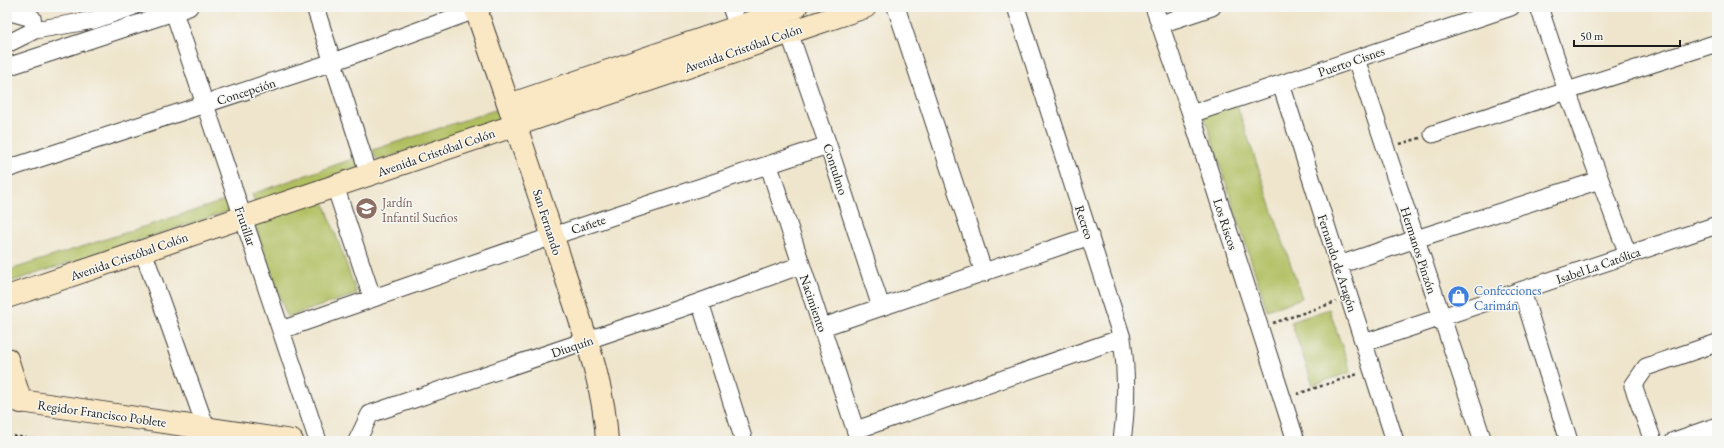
<svg xmlns="http://www.w3.org/2000/svg" width="1724" height="448" font-family="'EB Garamond',serif">
	<rect width="100%" height="100%" fill="#f6f6f2"/>
	<filter id="ink" filterUnits="userSpaceOnUse"><feTurbulence type="fractalNoise" baseFrequency=".025" numOctaves="2"/><feDisplacementMap in="SourceGraphic" scale="8" xChannelSelector="R" yChannelSelector="G"/><feConvolveMatrix kernelMatrix="1 2 1 2 8 2 1 2 1" color-interpolation-filters="sRGB"/></filter>
	<filter id="wash" filterUnits="userSpaceOnUse"><feTurbulence type="fractalNoise" baseFrequency=".012" numOctaves="4" result="noise"/><feDisplacementMap in="SourceGraphic" scale="16" xChannelSelector="R" yChannelSelector="G"/><feGaussianBlur stdDeviation="0.9" result="paint"/><feColorMatrix in="noise" values="0 0 0 0 0 0 0 0 0 0 0 0 0 0 0 0 0 1.4 0 .05"/><feComposite in="paint" operator="in"/></filter>
	<g filter="url(#wash)">
		<rect width="100%" height="100%" fill="#efe5cc"/>
		<path fill="#b1bf61" stroke="#666e3e" d="M1237 105 1302 298 1267 310 1204 115Z
			M498 109 502 120 377 161 373 150Z
			M358 157 361 167 255 203 252 194Z
			M236 197 239 208 7 283V271Z
			M323 199 357 294 287 317 254 223Z
			M1329 309 1351 372 1313 385 1291 322Z"/>
	</g>
	<g filter="url(#ink)">
		<g fill="none" stroke-linecap="round" stroke-linejoin="round">
			<defs>
				<path id="street" d="M315 7 369 175
					M731 7 738 27
					M896 7 984 273
					M1016 7 1122 338C1127 373 1127 406 1122 441
					M1154 7 1191 114 1296 441
					M1539 7 1567 91 1628 255
					M7 11 32 18 35 30
					M174 12 318 441
					M1161 24 1212 7
					M789 32 828 145 881 307
					M7 44 35 30 94 20 132 7
					M1356 59 1483 441
					M7 67 189 7
					M1281 84 1395 441
					M1191 114 1511 7
					M1433 134 1717 43
					M769 166 859 441
					M7 169 333 62 483 7
					M335 186 372 297
					M143 251 206 428 207 441
					M1339 265 1416 239 1600 180
					M1522 291 1569 441
					M700 302 744 441
					M823 327 1090 236
					M281 330 553 236 828 145
					M1364 343 1717 225
					M856 430 1122 338
					M357 441 370 414 700 302 801 265
					M1653 441 1633 386 1646 367 1717 343
					M1674 441 1717 426"/>
				<path id="secondary" d="M475 7C505 94 535 181 563 268 581 325 604 381 607 441
					M509 105 796 7
					M7 297 865 7
					M7 359 21 402
					M7 399 292 441"/>
			</defs>
			<use href="#street" stroke="#3c3a36" stroke-width="19"/>
			<use href="#secondary" stroke="#3c3a36" stroke-width="24"/>
			<path stroke="#3c3a36" stroke-width="2.5" stroke-dasharray="3 3" stroke-linecap="butt" d="M1400 144 1420 138
				M1273 323 1336 302
				M1297 394 1358 374
				M7 435 45 441"/>
			<use href="#street" stroke="#fff" stroke-width="17"/>
			<use href="#secondary" stroke="#fae7c3" stroke-width="22"/>
		</g>
	</g>
	<defs>
		<symbol id="school-disc" viewBox="-11 -11 22 22"><circle r="9.5" fill="#8d6e63" stroke="#f6f6f2"/><path d="M0-5L7-2L0 1L-7-2ZM-4 1L0 2.5L4 1V4Q0 6-4 4Z" fill="#fff"/></symbol>
		<symbol id="shop-disc" viewBox="-11 -11 22 22"><circle r="9.5" fill="#3f7fe0" stroke="#f6f6f2"/><path d="M-5-2.5h2.3a2.7 3.5 0 0 1 5.4 0H5L5.5 6h-11ZM-1.5-2.5h3a1.5 2.3 0 0 0-3 0Z" fill="#fff"/></symbol>
	</defs>
	<g fill-rule="evenodd">
		<use href="#school-disc" x="354" y="196" width="25" height="25"/>
		<use href="#shop-disc" x="1446" y="284" width="25" height="25"/>
	</g>
	<g text-anchor="middle" stroke-width="3" stroke-linejoin="round" paint-order="stroke">
		<g font-size="13" fill="#1c1c1c" stroke="#f6f6f2">
			<text transform="translate(743 48) rotate(-19)" y="5">Avenida Cristóbal Colón</text>
			<text transform="translate(1351 61) rotate(-19)" y="5">Puerto Cisnes</text>
			<text transform="translate(246 91) rotate(-18)" y="5">Concepción</text>
			<text transform="translate(436 152) rotate(-19)" y="5">Avenida Cristóbal Colón</text>
			<text transform="translate(836 169) rotate(72)" y="5">Contulmo</text>
			<text transform="translate(548 222) rotate(72)" y="5">San Fernando</text>
			<text transform="translate(1085 222) rotate(72)" y="5">Recreo</text>
			<text transform="translate(588 224) rotate(-18)" y="5">Cañete</text>
			<text transform="translate(1226 224) rotate(72)" y="5">Los Riscos</text>
			<text transform="translate(246 226) rotate(71)" y="5">Frutillar</text>
			<text transform="translate(1419 250) rotate(72)" y="5">Hermanos Pinzón</text>
			<text transform="translate(129 256) rotate(-19)" y="5">Avenida Cristóbal Colón</text>
			<text transform="translate(1338 263) rotate(72)" y="5">Fernando de Aragón</text>
			<text transform="translate(1598 265) rotate(-19)" y="5">Isabel La Católica</text>
			<text transform="translate(814 303) rotate(71)" y="5">Nacimiento</text>
			<text transform="translate(572 346) rotate(-19)" y="5">Diuquín</text>
			<text transform="translate(102 413) rotate(8)" y="5">Regidor Francisco Poblete</text>
		</g>
		<g font-size="13" fill="#785e54" stroke="#f6f6f2" text-anchor="start">
			<text x="382" y="207">Jardín<tspan x="382" dy="15">Infantil Sueños</tspan></text>
		</g>
		<g font-size="13" fill="#366cbe" stroke="#f6f6f2" text-anchor="start">
			<text x="1474" y="295">Confecciones<tspan x="1474" dy="15">Carimán</tspan></text>
		</g>
	</g>
	<rect width="1724" height="448" fill="none" stroke="#f6f6f2" stroke-width="24"/>
	<path d="M1574 40v6h106v-6" fill="none" stroke="#1c1c1c" stroke-width="2"/>
	<text x="1580" y="40" font-size="12" fill="#1c1c1c" stroke="#f6f6f2" stroke-width="3" paint-order="stroke">50 m</text>
</svg>
